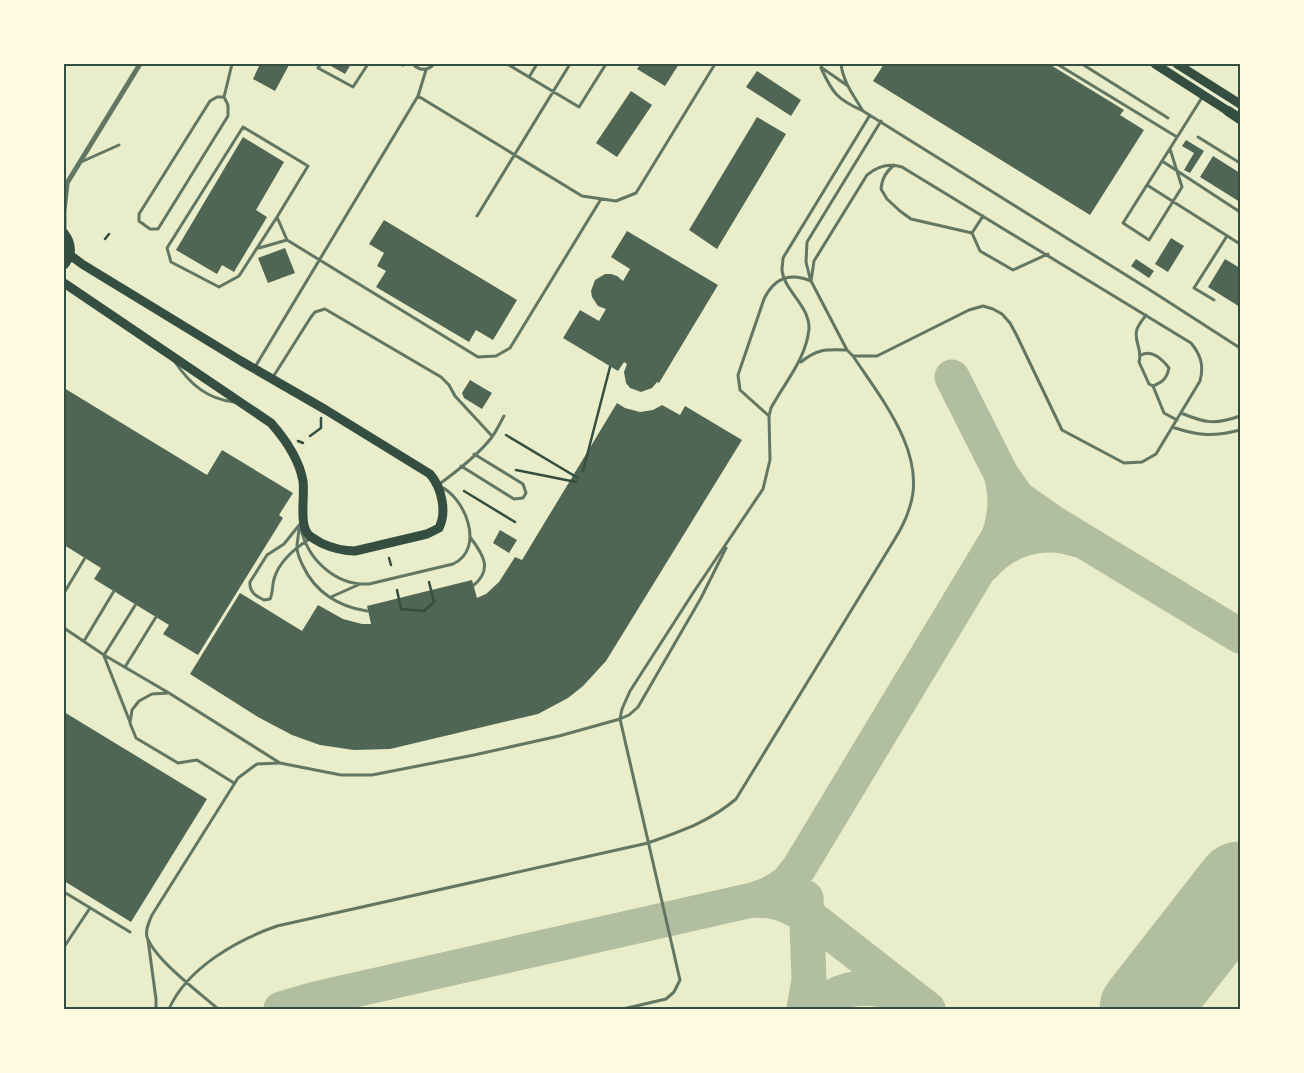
<svg xmlns="http://www.w3.org/2000/svg" width="1304" height="1073" font-family="Karla,sans-serif">
	<rect width="100%" height="100%" fill="#e9edc9"/>
	<g fill="none" stroke-linecap="round" stroke-linejoin="round">
		<path stroke="#b2bea0" stroke-width="35" d="M952 377 1001 474 1018 498 1055 524 1240 636
			M984 565C1007 538 1044 528 1078 540
			M752 900 771 901 783 904 809 916 928 1009
			M281 1009 315 999 752 900 767 895 778 889 788 882 799 868 999 536C1006 514 1007 496 1001 474
			M804 1009 809 980 806 898
			M818 1009C823 1005 828 1000 834 996 854 983 886 988 907 998"/>
		<path stroke="#b2bea0" stroke-width="89" d="M1144 1009 1240 886"/>
	</g>
	<path fill="#4f6655" d="M260 64 289 65 275 91 253 79Z
		M332 64H351L345 74 331 66Z
		M641 64H679L665 86 637 69Z
		M884 64H1049L1124 110 1120 115 1144 130 1090 215 873 81Z
		M757 71 801 100 791 116 746 87Z
		M631 91 652 105 617 157 596 143Z
		M757 117 786 134 717 249 689 230Z
		M243 137 284 162 256 210 267 217 234 272 222 265 217 274 176 250Z
		M1186 140 1204 151 1190 173 1184 170 1194 153 1182 146Z
		M1213 156 1240 173V202L1200 177Z
		M384 220 517 300 493 340 476 330 469 342 376 287 386 271 377 266 384 253 369 244Z
		M627 231 718 285 659 383 657 382 652 388 641 392 630 388 626 383 624 372 627 364 624 362 618 371 563 338 580 310 599 321 606 309 598 306 592 297 591 291 595 280 605 274H611L617 276 623 281 630 269 611 257Z
		M1171 238 1184 246 1168 272 1155 264Z
		M285 248 295 273 268 283 258 258Z
		M1136 259 1154 271 1149 278 1131 266Z
		M1225 259 1240 268V307L1208 287Z
		M470 380 492 393 482 409 464 398 462 393Z
		M64 388 207 475 222 450 293 493 279 515 283 518 198 655 163 634 169 625 94 579 101 568 64 545Z
		M617 403 625 408 640 412 653 410 662 405 680 415 685 406 742 440 606 661 583 686 568 698 538 714 390 749 354 750 320 745 292 735 258 717 190 674 240 593 302 631 318 605 343 619 362 624H371L367 606 472 580 477 598 486 594 499 582 515 557 522 560Z
		M500 530 517 540 509 553 493 543Z
		M64 712 207 799 131 922 64 881Z"/>
	<g fill="none" stroke-linecap="round" stroke-linejoin="round">
		<path stroke="#344e41" stroke-width="2.5" d="M105 239 109 234
			M506 435 578 478
			M310 436 321 428V418
			M298 441 303 443
			M516 470 576 482
			M583 471 610 367
			M464 491 515 522
			M389 558 391 565
			M397 590 401 609 424 611 434 602 429 582"/>
		<path stroke="#617663" stroke-width="3" d="M321 64 318 68 353 87 368 64
			M400 64 403 65 406 64
			M413 64C419 71 428 71 434 64
			M507 64 579 107 606 64
			M822 64 821 68C833 94 837 99 863 111 854 96 843 82 841 64
			M1057 64 1177 137
			M1082 64 1168 118
			M822 68 848 86
			M529 77 537 64
			M418 96 582 196 616 201 636 193 715 64
			M217 97H224L228 105V116L158 229H150L139 221V214L210 101Z
			M224 97 232 64
			M863 111 1150 290 1240 348
			M1198 137 1240 163
			M1170 149 1182 187 1149 240 1123 223 1203 96
			M1162 161 1240 212
			M81 162 119 145
			M894 165C886 172 882 178 881 189L887 199 900 211 911 219 972 233
			M1147 185 1240 244
			M477 216 570 64
			M277 217 239 276 219 287 171 262 167 248 243 127 308 166 277 217 287 240 478 357 496 356 510 348 601 199
			M972 233 980 251 1013 270 1048 254
			M972 233 983 216
			M259 248 287 240
			M810 278 806 262 807 242 881 121
			M811 281 814 261 867 175C878 166 889 163 902 167L1191 343C1201 355 1204 366 1200 381L1156 454 1142 462 1124 463 1062 430 1016 334 1010 323 1002 314 993 309 983 306 969 310 877 356H853
			M1214 300 1194 288 1227 236
			M1141 355C1152 349 1163 360 1169 368 1167 378 1163 382 1153 386L1149 384 1139 362C1143 349 1133 341 1137 329 1139 324 1143 319 1146 315
			M175 362C190 384 207 399 234 402
			M801 362C817 349 826 349 846 350
			M255 367 418 96 426 70
			M273 377 311 317 315 312 325 309 441 377 449 385 455 396 492 436
			M1153 386 1164 413 1177 420
			M1181 413C1205 423 1215 425 1240 416
			M1172 427C1199 436 1213 437 1240 430
			M461 466 514 499 523 498 526 493 523 484 474 454
			M438 485C456 472 479 454 492 437 497 430 500 423 504 416
			M300 524 284 544 267 555 250 582C249 592 256 596 264 600L270 599C273 593 272 586 274 579 279 561 295 548 311 538
			M299 528C299 534 297 541 297 547 297 553 300 560 303 566 315 592 339 607 367 611
			M301 529C308 560 336 586 369 584L453 564C486 549 465 496 439 486
			M470 537C483 554 493 569 474 585
			M64 593 85 558
			M331 597 360 584
			M64 628 104 655 169 693 280 763 341 775H372L474 755 559 736 620 719 629 715 638 707 701 598 726 548
			M84 641 114 591
			M104 655 136 604
			M104 656 130 722
			M125 667 156 617
			M168 693 152 694 139 701 132 710 130 723 136 738 178 763 197 760 234 783
			M64 892 130 932
			M148 940 156 999V1009
			M64 947 90 908
			M169 1009C187 968 237 940 277 926L648 843C681 831 709 822 736 799L890 547C898 534 906 521 910 506 927 453 880 397 853 356L847 350 811 281C789 272 774 278 764 299L738 375 740 390 769 416
			M218 1009C200 993 155 960 147 937 145 930 149 922 152 915L238 778 257 764 279 763
			M623 1009 666 999 674 992 680 980 620 719 622 709 630 691 693 593 763 489 770 460 769 416 771 408C785 382 806 359 809 329 810 306 784 291 782 270 782 266 783 262 783 258L870 115"/>
		<path stroke="#617663" stroke-width="5" d="M64 188 140 64
			M64 233V211L67 184"/>
		<path stroke="#344e41" stroke-width="9" d="M1155 64 1228 111
			M1177 64 1240 104
			M64 233C72 243 73 255 64 265
			M64 283 271 423C286 440 299 459 303 481 305 495 299 524 308 534 311 538 317 540 321 543 332 548 342 551 355 551L427 534 439 528C447 512 442 488 430 474L326 410 241 361 82 264 70 255"/>
		<path stroke="#344e41" stroke-width="10" d="M1228 111 1240 119"/>
	</g>
	<rect width="1304" height="1073" fill="none" stroke="#fefae0" stroke-width="130"/>
	<rect x="65" y="65" width="1174" height="943" fill="none" stroke="#344e41" stroke-width="2"/>
</svg>
